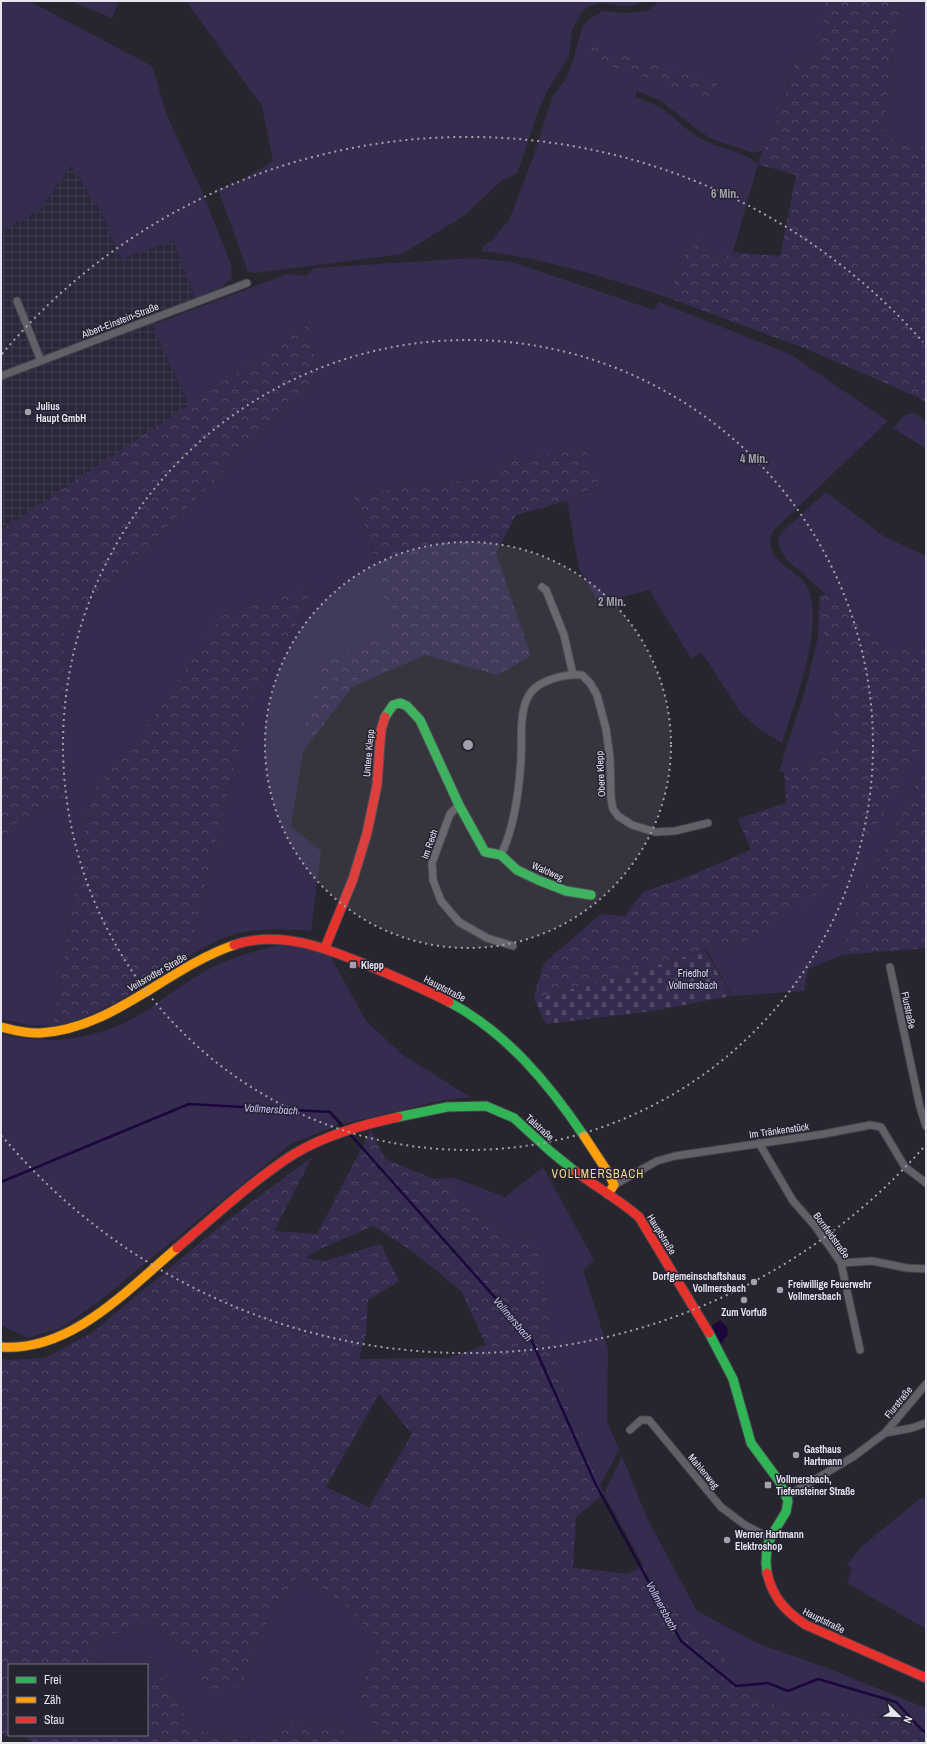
<svg xmlns="http://www.w3.org/2000/svg" width="927" height="1744" font-family="'Archivo Narrow',sans-serif">
	<defs>
		<pattern id="industrial-grid" width="8" height="8" patternUnits="userSpaceOnUse"><rect width="8" height="8" fill="#2b273b"/><path d="M0 4h8M4 0v8" fill="none" stroke="#403c4e"/></pattern>
		<pattern id="forest-crowns" width="20" height="18" patternUnits="userSpaceOnUse"><rect width="20" height="18" fill="#352c4f"/><path d="M2 6a3 3 0 1 1 6 0M12 15a3 3 0 1 1 6 0" fill="none" stroke="#524a69"/></pattern>
		<pattern id="cemetery-stones" width="16" height="16" patternUnits="userSpaceOnUse"><rect width="16" height="16" fill="#352c4f"/><path d="M2 7V4a2 2 0 0 1 4 0v3zM10 15v-3a2 2 0 0 1 4 0v3z" fill="#524a69"/></pattern>
	</defs>
	<rect width="100%" height="100%" fill="#27262e"/>
	<path fill="url(#industrial-grid)" d="M71 166 101 212 121 259 173 241 195 299 152 325 189 406 1 530V231L40 210Z"/>
	<path fill="#352c4f" d="M1 1H29L152 66 168 118 200 187 231 264 232 278 220 288 195 299 173 241 121 259 101 212 71 166 40 210 1 231Z
		M71 1H119L112 18Z
		M186 1H646L637 5 623 6 603 3 589 6 582 12 572 30 569 56 546 93 537 114 517 174 502 180 465 215 402 254 256 273 248 272 218 189 240 181 273 161 262 106Z
		M657 1H827L820 56 795 63 774 130 762 151 753 153 712 139 699 131 661 101 637 91 635 97C646 101 658 105 668 113 681 123 692 136 708 142 727 151 742 151 758 164L733 252 720 260 700 240 681 259 669 298C607 278 547 259 482 251L483 246 491 241 509 220 532 160 553 96 565 80 573 61 582 27 589 19 603 11 626 13 647 11 656 4Z
		M900 1H926V148L882 138Z
		M473 258 512 262 654 310 659 302 790 354 888 421 773 531C772 534 770 539 770 542 771 567 806 572 810 594 821 638 795 700 782 743L759 729 741 713 702 653 691 658 649 590 599 603 579 569 567 501 599 486 514 459 499 476 352 494 372 547 393 636 324 661 302 734 311 741 303 752 291 826 321 851 311 931C279 928 246 927 216 941 206 946 197 952 188 957L250 702 308 605 306 587 155 716 91 793 53 1026 29 1025 1 1019V839L17 823 63 798 64 627 318 380 309 325 189 406 152 325 287 274 305 276 315 268Z
		M912 413 918 415 926 422V449L893 428 904 416Z
		M826 492 883 536 926 556V642L923 646 892 650 855 620 786 559 780 548 778 540 782 532Z
		M819 596 834 714 832 732 846 746 784 772 779 771 806 687 818 637Z
		M923 739 926 740V766L903 808 889 842 871 869 842 955 808 969 804 991 732 996 706 949 751 940Z
		M278 945 303 948 331 957 366 1021 403 1055 470 1097 439 1101 344 1124 331 1111 338 1125 291 1144 98 1302 61 1328 27 1338 1 1325V1034C44 1045 88 1041 128 1021 154 1008 176 987 202 973 226 959 252 952 278 945Z
		M543 1167 594 1260 583 1270 608 1349 607 1421 619 1450 600 1485 570 1414 552 1341 533 1239 513 1240 449 1188 455 1178 505 1197Z
		M622 1456 648 1520 697 1611 759 1644 827 1668 926 1708V1731L905 1725 890 1718 780 1707 744 1691 720 1670 687 1622 655 1586 604 1494Z
		M922 1497 926 1500V1629L847 1583 852 1569 847 1565 860 1548Z
		M299 1574 307 1576 350 1609 380 1642 359 1691 374 1727 394 1743H349L341 1727 282 1723 263 1742 194 1730 159 1672 147 1671V1665H107L89 1658 99 1639 153 1620 166 1638 214 1663 242 1685 250 1656 281 1598Z"/>
	<path fill="url(#forest-crowns)" fill-rule="evenodd" d="M826 1H900L882 137 926 148V403L917 397 809 350 669 298 681 259 701 239 720 260 733 252 780 256 796 175 758 164 762 151 774 130 795 63 820 56Z
		M592 47 718 81 712 100 588 58Z
		M309 325 318 380 64 627 63 798 17 823 1 839V530Z
		M586 450 599 486 567 501 516 515 496 553 531 656 497 675 425 655 352 687 311 741 302 734 324 661 393 635 372 547 352 494 499 476 514 459Z
		M306 587 308 605 250 702 188 957C145 984 104 1016 53 1026L91 793 155 715 220 617Z
		M826 594 892 649 923 646 926 642V740H923L881 819 834 882 751 940 706 949 643 970 533 999 544 963 601 914 625 916 643 892 692 875 751 850 738 819 786 803 784 772 845 746 832 732 834 714 819 596Z
		M926 766V948L842 955 871 869 889 842 903 807Z
		M371 1130 385 1159 434 1179 455 1178 450 1188 513 1240 533 1239 539 1249 552 1341 570 1414 604 1494 576 1517 573 1568 628 1574 643 1565 655 1586 687 1622 726 1657 721 1670 744 1691 780 1707 890 1718 905 1725 916 1719 926 1731V1743H394L374 1727 359 1691 380 1642 350 1609 307 1576 299 1574 281 1598 250 1656 242 1685 203 1692 198 1678 214 1663 166 1638 153 1620 99 1639 89 1658 107 1665H9V1735H147V1671L159 1672 194 1730 263 1742 282 1723 341 1727 349 1743H34L23 1736H5L1 1733V1359L8 1360 45 1358 93 1332 225 1222 312 1157 274 1231 317 1234ZM373 1226 415 1253 462 1292 486 1345 449 1358 359 1359 366 1334 368 1300 399 1281 381 1244 324 1261 305 1258 318 1250ZM379 1394 412 1434 369 1507 326 1487Z"/>
	<path fill="url(#cemetery-stones)" d="M705 950 731 996 653 1011 546 1024 534 999 643 970Z"/>
	<path fill="#1b073b" d="M720 1320 727 1327 728 1334 721 1344 712 1329V1326Z"/>
	<g fill="none" stroke-linecap="round" stroke-linejoin="round">
		<path stroke="#1b073b" stroke-width="2.5" d="M349 1133 530 1337 595 1483 681 1641 736 1686 768 1683 788 1691 818 1679 896 1702 923 1731 926 1732
			M1 1182 189 1104 330 1112 344 1128"/>
		<defs>
			<path id="street" d="M17 301 41 361
				M1 376 247 283
				M542 587 546 590 564 635 573 675
				M459 805 450 814 432 863 433 880 441 901 459 922 487 938 513 946
				M501 855C514 828 519 791 521 760 522 742 519 713 528 697 536 680 565 674 582 675L590 683 597 695 606 729 610 758 611 798 613 809 618 816 632 825 655 832 675 831 708 823
				M890 967 920 1107 926 1126
				M759 1143 793 1201 815 1226 841 1263 860 1350
				M614 1185 657 1161 675 1156 824 1134 870 1125 881 1127 905 1167 926 1183
				M841 1263 872 1261 907 1268 926 1269
				M630 1430 641 1420H649L721 1507 745 1525 770 1538
				M885 1433 926 1384
				M787 1496 853 1457 885 1433 912 1428 926 1423"/>
			<path id="fast" d="M385 717 393 705 400 703 407 706 420 720 459 805 485 852 501 855 517 870 538 880 566 891 591 895
				M449 1002C506 1032 549 1084 584 1136
				M398 1117 447 1107 486 1106 514 1118 550 1151 576 1172
				M709 1333 733 1379 751 1443 779 1481 788 1501 786 1512 773 1533 767 1546 766 1563 767 1573"/>
			<path id="slow" d="M1 1027C13 1030 27 1034 40 1033 113 1029 167 968 234 945
				M584 1136 609 1174 614 1185 608 1194
				M1 1347C71 1352 127 1290 177 1248"/>
			<path id="jam" d="M234 945C281 929 328 949 372 967 398 978 424 989 449 1002
				M325 948 353 879 367 833 377 785 381 730 385 717
				M576 1172C597 1187 619 1200 639 1217L709 1333
				M177 1248C215 1216 252 1181 294 1154 326 1135 362 1125 398 1117
				M767 1573C773 1598 785 1611 806 1625L926 1678"/>
		</defs>
		<use href="#street" stroke="#44424a" stroke-width="9"/>
		<use href="#fast" stroke="#44424a" stroke-width="11"/>
		<use href="#slow" stroke="#44424a" stroke-width="11"/>
		<use href="#jam" stroke="#44424a" stroke-width="11"/>
		<use href="#street" stroke="#616066" stroke-width="7"/>
		<use href="#fast" stroke="#30b455" stroke-width="9"/>
		<use href="#slow" stroke="#ff9f0a" stroke-width="9"/>
		<use href="#jam" stroke="#e5322d" stroke-width="9"/>
	</g>
	<circle cx="468" cy="745" r="203" fill="#a3a2ac" fill-opacity=".12"/>
	<g fill="none" stroke="#a3a2ac" stroke-width="2" stroke-dasharray="2 4">
		<circle cx="468" cy="745" r="203"/>
		<circle cx="468" cy="745" r="405"/>
		<path d="M923 1148A608 608 0 0 1 2 1136M2 354A608 608 0 0 1 923 342"/>
	</g>
	<g fill="#a3a2ac" stroke="#252232" stroke-width="1.5">
		<circle cx="28" cy="412" r="4"/>
		<rect x="349" y="961" width="8" height="8" rx="2"/>
		<circle cx="754" cy="1282" r="4"/>
		<circle cx="780" cy="1290" r="4"/>
		<circle cx="744" cy="1300" r="4"/>
		<circle cx="796" cy="1455" r="4"/>
		<rect x="764" y="1481" width="8" height="8" rx="2"/>
		<circle cx="727" cy="1540" r="4"/>
	</g>
	<g text-anchor="middle" stroke-width="3" stroke-linejoin="round" paint-order="stroke">
		<g font-size="10" fill="#e6e4f0" stroke="#252232">
			<text transform="translate(120 320) rotate(-21)" y="4">Albert-Einstein-Straße</text>
			<text transform="translate(368 753) rotate(-85)" y="4">Untere Klepp</text>
			<text transform="translate(600 774) rotate(-93)" y="4">Obere Klepp</text>
			<text transform="translate(429 844) rotate(-71)" y="4">Im Rech</text>
			<text transform="translate(548 871) rotate(24)" y="4">Waldweg</text>
			<text transform="translate(157 972) rotate(-30)" y="4">Veitsrodter Straße</text>
			<text transform="translate(445 988) rotate(27)" y="4">Hauptstraße</text>
			<text transform="translate(909 1010) rotate(78)" y="4">Flurstraße</text>
			<text transform="translate(540 1127) rotate(42)" y="4">Talstraße</text>
			<text transform="translate(779 1130) rotate(-8)" y="4">Im Tränkenstück</text>
			<text transform="translate(662 1234) rotate(58)" y="4">Hauptstraße</text>
			<text transform="translate(832 1235) rotate(54)" y="4">Bornfeldstraße</text>
			<text transform="translate(898 1402) rotate(-51)" y="4">Flurstraße</text>
			<text transform="translate(704 1471) rotate(50)" y="4">Mahlenweg</text>
			<text transform="translate(824 1620) rotate(26)" y="4">Hauptstraße</text>
		</g>
		<g font-size="10" font-weight="bold" fill="#e6e4f0" stroke="#252232" text-anchor="start">
			<text x="36" y="410">Julius<tspan x="36" dy="12">Haupt GmbH</tspan></text>
			<text x="361" y="969">Klepp</text>
			<text x="746" y="1280" text-anchor="end">Dorfgemeinschaftshaus<tspan x="746" dy="12">Vollmersbach</tspan></text>
			<text x="788" y="1288">Freiwillige Feuerwehr<tspan x="788" dy="12">Vollmersbach</tspan></text>
			<text x="744" y="1316" text-anchor="middle">Zum Vorfuß</text>
			<text x="804" y="1453">Gasthaus<tspan x="804" dy="12">Hartmann</tspan></text>
			<text x="776" y="1483">Vollmersbach,<tspan x="776" dy="12">Tiefensteiner Straße</tspan></text>
			<text x="735" y="1538">Werner Hartmann<tspan x="735" dy="12">Elektroshop</tspan></text>
		</g>
		<g font-size="10" fill="#dfd8fe" stroke="#252232">
			<text x="693" y="977">Friedhof<tspan x="693" dy="12">Vollmersbach</tspan></text>
		</g>
		<g font-size="11" font-style="italic" fill="#c7bcf3" stroke="#252232">
			<text transform="translate(271 1109) rotate(3)" y="4">Vollmersbach</text>
			<text transform="translate(513 1319) rotate(50)" y="4">Vollmersbach</text>
			<text transform="translate(662 1606) rotate(62)" y="4">Vollmersbach</text>
		</g>
		<g font-size="12" letter-spacing="1" fill="#f2da8d" stroke="#252232">
			<text x="598" y="1178">VOLLMERSBACH</text>
		</g>
	</g>
	<circle cx="468" cy="745" r="6" fill="#a3a2ac" stroke="#252232" stroke-width="2"/>
	<g font-size="12" text-anchor="middle" font-weight="bold" fill="#a3a2ac" stroke="#252232" stroke-width="3" stroke-linejoin="round" paint-order="stroke">
		<text x="725" y="198">6 Min.</text>
		<text x="754" y="463">4 Min.</text>
		<text x="612" y="606">2 Min.</text>
	</g>
	<rect width="927" height="1744" fill="none" stroke="#e6e4f0" stroke-width="4"/>
	<rect x="8" y="1664" width="140" height="72" fill="#252232" stroke="#72707e"/>
	<rect x="16" y="1677" width="20" height="6" fill="#30b455" stroke="#72707e"/>
	<text x="44" y="1684" font-size="12" fill="#e6e4f0">Frei</text>
	<rect x="16" y="1697" width="20" height="6" fill="#ff9f0a" stroke="#72707e"/>
	<text x="44" y="1704" font-size="12" fill="#e6e4f0">Zäh</text>
	<rect x="16" y="1717" width="20" height="6" fill="#e5322d" stroke="#72707e"/>
	<text x="44" y="1724" font-size="12" fill="#e6e4f0">Stau</text>
	<g transform="translate(899 1716) rotate(113)" stroke="#252232" stroke-width="3" paint-order="stroke">
	<path d="M0-3L7 15L0 10L-7 15Z" fill="#e6e4f0"/>
	<text y="-6" font-size="11" font-weight="bold" text-anchor="middle" fill="#e6e4f0">N</text>
	</g>
</svg>
